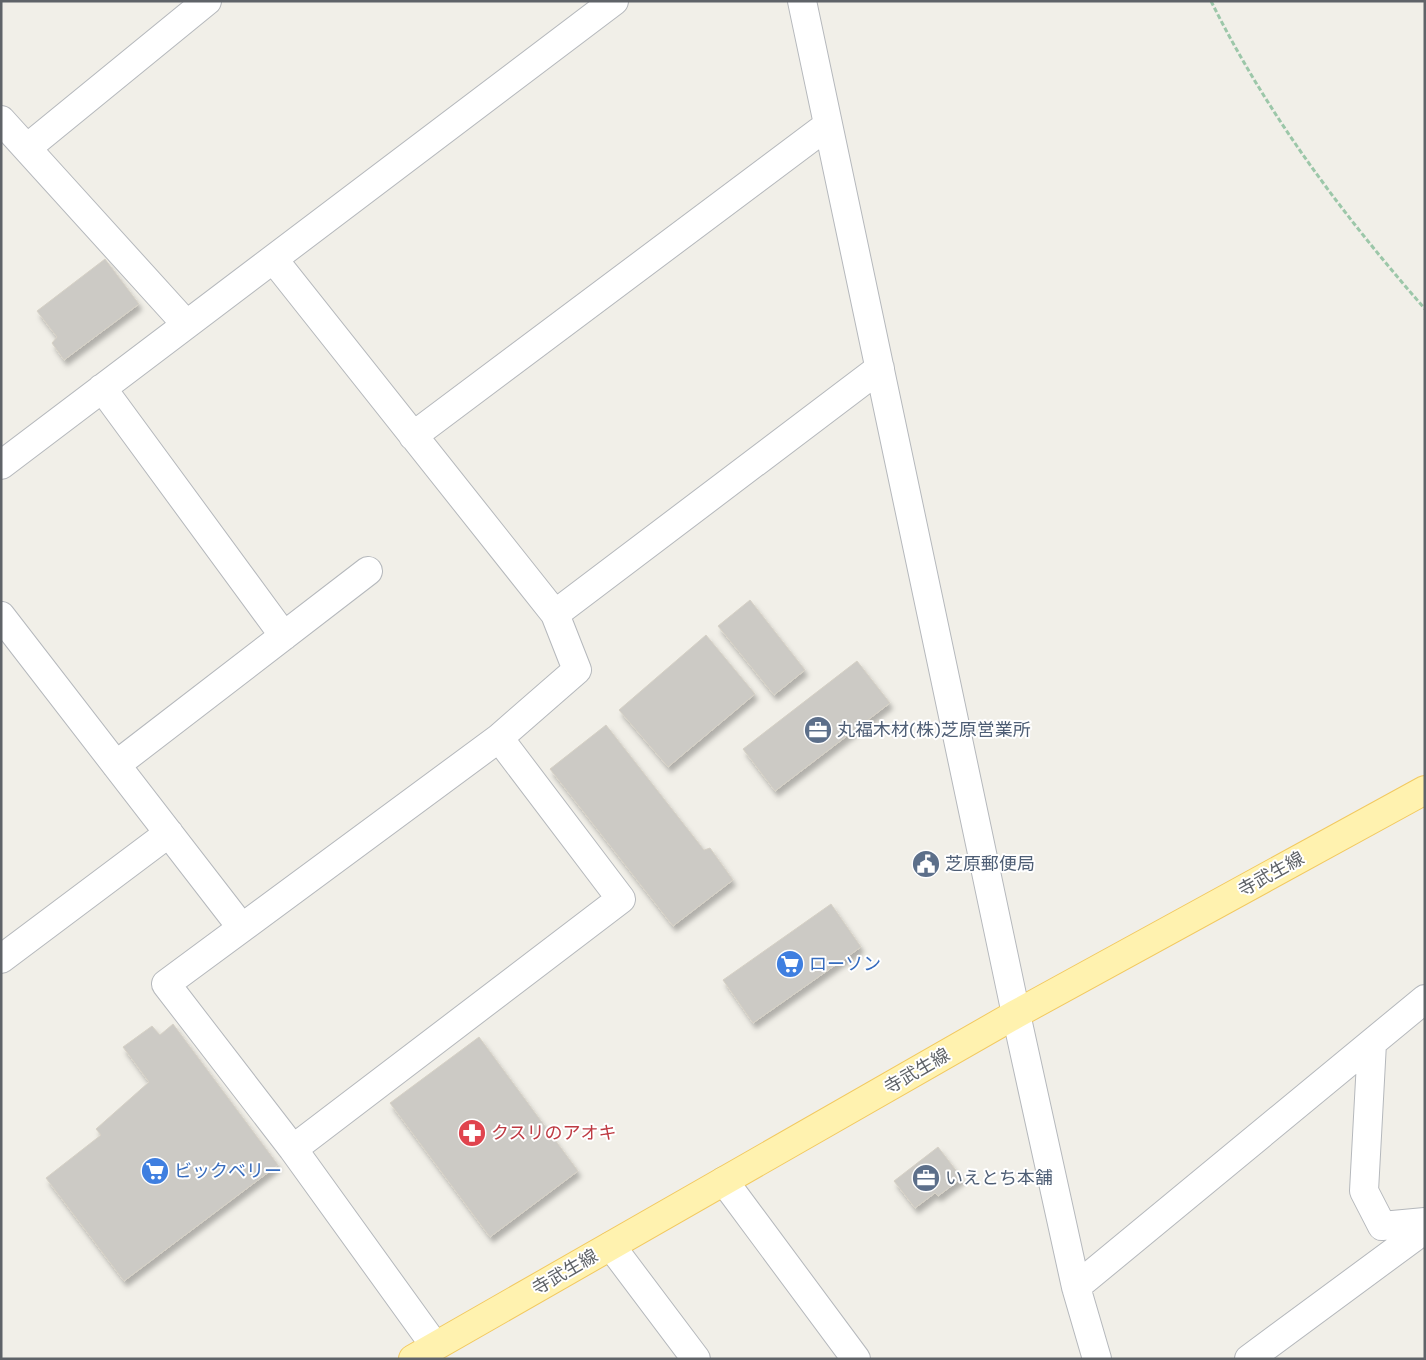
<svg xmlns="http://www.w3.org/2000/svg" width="1426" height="1360" font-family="Commissioner,'Noto Sans JP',sans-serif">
	<defs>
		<filter id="shadow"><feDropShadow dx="3" dy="5.5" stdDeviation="2.5" flood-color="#0004"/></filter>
	</defs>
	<rect width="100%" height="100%" fill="#f1efe8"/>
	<path fill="#cccac5" stroke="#d6d1c6" filter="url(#shadow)" d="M105 259 139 304 64 360 52 343 57 337 37 311Z
		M750 600 805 670 774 695 718 626Z
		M706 635 755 694 668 767 619 710Z
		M857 661 890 703 775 791 743 749Z
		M606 725 704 850 710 848 733 880 673 926 550 769Z
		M831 904 861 947 753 1023 723 980Z
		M173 1024 278 1165 124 1281 46 1178 101 1135 96 1129 149 1082 123 1047 152 1026 160 1035Z
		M479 1037 578 1171 490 1237 390 1103Z
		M938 1147 962 1178 938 1196 935 1193 915 1208 894 1181Z"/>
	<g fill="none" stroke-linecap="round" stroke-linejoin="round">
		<defs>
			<path id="minor" d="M802 1 1016 1014 1076 1287 1097 1359
				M1 120 186 324
				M27 148 207 1
				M274 260 555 614 577 670 499 738 166 984 293 1149 435 1346
				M102 388 284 636
				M413 436 828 125
				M1 465 614 1
				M555 614 880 368
				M1 616 242 928
				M116 765 368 571
				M1 959 169 833
				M1372 1043 1364 1191 1382 1226 1425 1222
				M293 1149 621 899 499 738
				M724 1181 856 1359
				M611 1246 696 1359
				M1076 1287 1425 999
				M1249 1359 1425 1229"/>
			<path id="major" d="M413 1359 1016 1014 1425 790"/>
		</defs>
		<use href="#minor" stroke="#b5b8bc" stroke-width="30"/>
		<use href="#major" stroke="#f2c960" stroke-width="30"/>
		<path stroke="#9cc7a9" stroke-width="3" stroke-dasharray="5 2.5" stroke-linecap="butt" d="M1211 1C1267 114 1342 214 1425 309"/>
		<use href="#minor" stroke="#fff" stroke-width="28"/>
		<use href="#major" stroke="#fff2af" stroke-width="28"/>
	</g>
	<defs>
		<symbol id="office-disc" viewBox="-11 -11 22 22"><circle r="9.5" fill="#5c6f8a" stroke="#fff"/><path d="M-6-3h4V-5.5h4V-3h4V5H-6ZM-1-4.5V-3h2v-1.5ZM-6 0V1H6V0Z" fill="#fff"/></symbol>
		<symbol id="civic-disc" viewBox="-11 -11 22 22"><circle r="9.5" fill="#5c6f8a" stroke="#fff"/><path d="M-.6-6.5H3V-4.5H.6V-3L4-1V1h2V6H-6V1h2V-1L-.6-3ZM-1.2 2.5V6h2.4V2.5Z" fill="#fff"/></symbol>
		<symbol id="supermarket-disc" viewBox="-11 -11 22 22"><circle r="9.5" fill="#3f7fe0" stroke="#fff"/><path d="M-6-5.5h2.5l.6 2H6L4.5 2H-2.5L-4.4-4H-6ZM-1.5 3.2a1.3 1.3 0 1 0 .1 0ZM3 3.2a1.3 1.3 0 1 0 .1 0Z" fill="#fff"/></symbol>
		<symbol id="pharmacy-disc" viewBox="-11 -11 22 22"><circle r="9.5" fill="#e0444e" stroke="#fff"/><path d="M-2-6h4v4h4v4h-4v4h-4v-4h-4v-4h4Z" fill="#fff"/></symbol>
	</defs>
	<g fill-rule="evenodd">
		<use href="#office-disc" x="802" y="714" width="32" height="32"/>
		<use href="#civic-disc" x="910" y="848" width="32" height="32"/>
		<use href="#supermarket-disc" x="774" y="948" width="32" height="32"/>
		<use href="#pharmacy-disc" x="456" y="1117" width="32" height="32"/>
		<use href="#supermarket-disc" x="139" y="1155" width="32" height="32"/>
		<use href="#office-disc" x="910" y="1162" width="32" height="32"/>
	</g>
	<g text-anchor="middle" stroke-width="4" stroke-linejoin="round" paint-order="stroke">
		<g font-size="18" fill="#4e5e75" stroke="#fff" text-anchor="start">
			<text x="837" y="736">丸福木材(株)芝原営業所</text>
			<text x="945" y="870">芝原郵便局</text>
			<text x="945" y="1184">いえとち本舗</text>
		</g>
		<g font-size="18" fill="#5f6368" stroke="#fff">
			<text transform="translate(1271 874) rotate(-29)" y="6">寺武生線</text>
			<text transform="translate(917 1071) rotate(-30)" y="6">寺武生線</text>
			<text transform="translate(565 1272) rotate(-30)" y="6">寺武生線</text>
		</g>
		<g font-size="18" fill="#366cbe" stroke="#fff" text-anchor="start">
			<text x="809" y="970">ローソン</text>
			<text x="174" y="1177">ビックベリー</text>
		</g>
		<g font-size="18" fill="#be3a42" stroke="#fff" text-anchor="start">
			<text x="491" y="1139">クスリのアオキ</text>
		</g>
	</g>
	<rect width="1426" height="1360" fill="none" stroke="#5f6368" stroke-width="5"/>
</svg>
